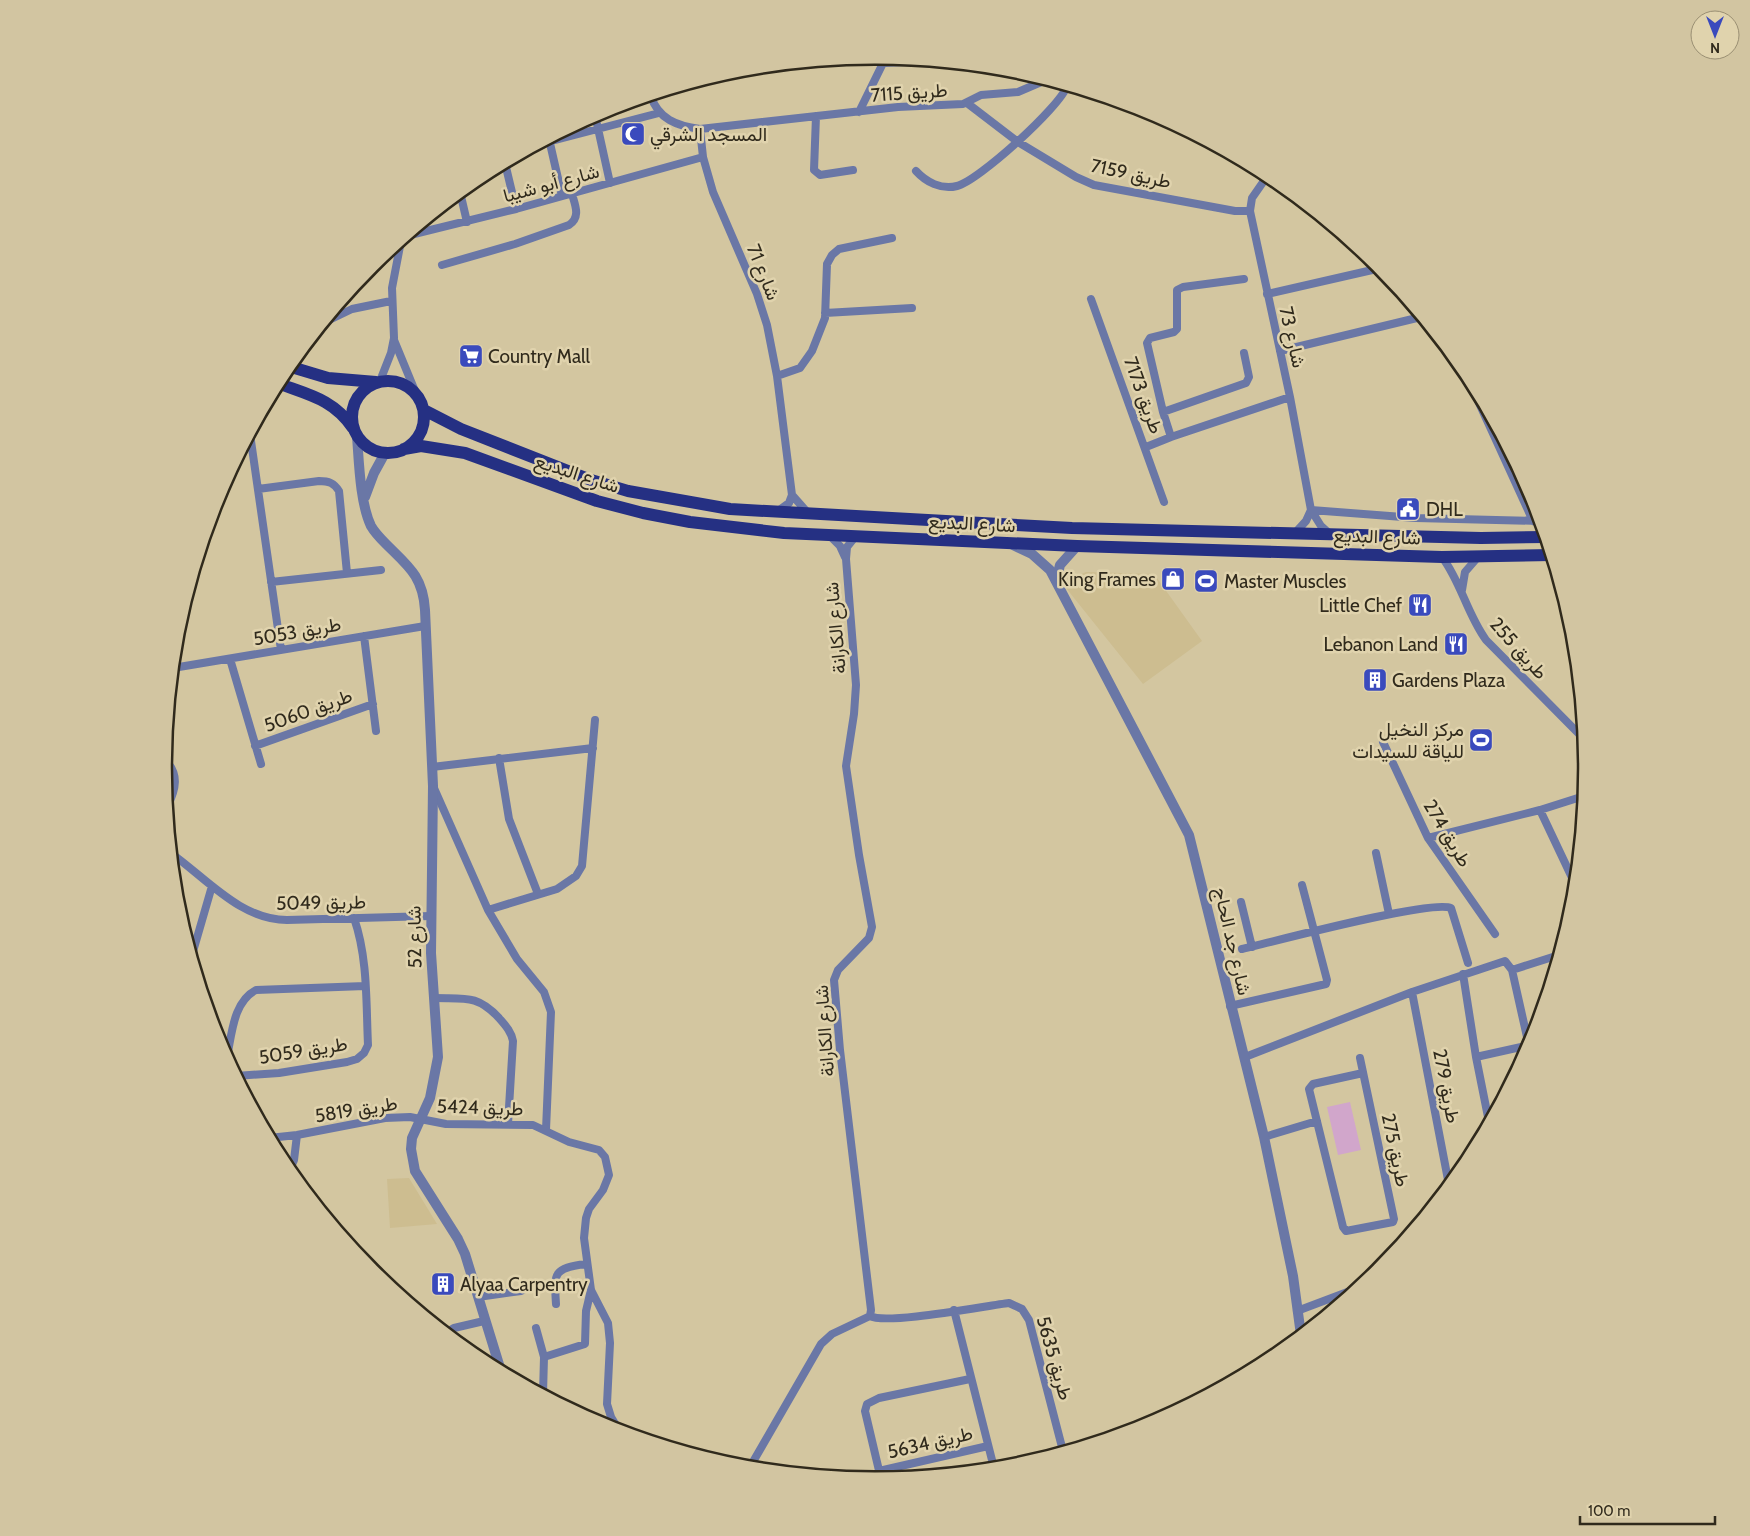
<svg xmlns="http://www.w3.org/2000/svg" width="1750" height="1536" font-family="Cabin,Vazirmatn,sans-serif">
	<rect width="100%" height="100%" fill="#d3c6a0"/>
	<path fill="#cdbd90" d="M1086 572 1154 574 1202 641 1143 684 1062 583Z
		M409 1178 437 1224 390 1228 387 1179Z"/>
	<path fill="#d1a6cb" d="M1350 1102 1361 1150 1338 1155 1327 1107Z"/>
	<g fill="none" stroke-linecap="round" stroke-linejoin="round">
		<path stroke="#6a77a6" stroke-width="8" d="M884 63 925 61
			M651 96C658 119 677 126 700 129L898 107 963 104 981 95 1018 92 1046 80
			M967 103 1018 142 1076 177 1094 185 1235 211H1250
			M859 112 886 57
			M595 115 610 183
			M816 116 814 170 820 175 853 170
			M700 129 703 157 713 192 757 294 767 325 777 376 792 495 807 512
			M549 139 562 196
			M540 144 659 113
			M505 163 516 209
			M916 171C926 182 941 190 957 186 978 181 1060 107 1067 86
			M1268 175 1252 198 1250 211 1290 397 1311 510 1321 526 1330 534
			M460 192 467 222
			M406 236 516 209 703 157
			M442 265 515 244 569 225C581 217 575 205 572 194
			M1267 294 1381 268
			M1091 299 1164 502
			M825 313 912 308
			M325 322 352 309 391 301
			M394 340 415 391
			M1280 351 1421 317
			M1464 370 1533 521
			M777 376 800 368 812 351 825 318 827 264 832 255 839 249 892 238
			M380 381 391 353 394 338 392 288 401 241
			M1163 412 1246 383 1249 377 1244 353
			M250 434 281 650
			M1171 437 1290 397
			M1146 447 1171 437 1163 412 1147 343 1150 338 1174 332 1177 329V290L1183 287 1244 279
			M258 489 319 481C329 481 334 483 339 491L347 573
			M1311 510 1416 518 1540 521
			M778 511 789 503 792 495
			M1295 533 1306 521 1311 510
			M830 536 840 546 845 557
			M1442 557C1461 582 1467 614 1486 640L1584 739
			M271 582 381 570
			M1462 590 1465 572 1478 557
			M364 636 376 731
			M230 659 261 764
			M173 668 425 626
			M1383 742 1428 838 1495 934
			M255 746 373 704
			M499 758 509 819 538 894
			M164 759C180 773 176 790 167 807
			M432 767 593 748
			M434 788 488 910 517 959 544 992 551 1012 546 1130
			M1540 810 1575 884
			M1428 838 1540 810 1584 796
			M1376 853 1389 914
			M172 854C207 879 241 920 287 920L431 916
			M1241 902 1252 947
			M488 910 557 889 576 876 582 866 595 720
			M1242 949C1272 942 1432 899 1451 908L1468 963
			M192 955 212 886
			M1512 970 1559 955
			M1463 974 1476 1057 1489 1122
			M1412 992 1449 1185
			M434 998C464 999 477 994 499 1018 505 1025 511 1031 513 1041L508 1124
			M1230 1006 1326 984 1327 980 1302 885
			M227 1057C232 1034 233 1002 256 990L365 986
			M1245 1057 1412 992 1505 961 1512 970 1529 1046
			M1476 1057 1530 1045
			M1360 1058 1394 1219 1393 1222 1346 1231 1343 1227 1309 1089 1313 1084 1363 1073
			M236 1076 279 1073 347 1062 357 1059 364 1053 368 1045C366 1003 368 958 354 918
			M1264 1137 1317 1121
			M269 1138 297 1135 385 1118 410 1117 446 1124 533 1125 569 1142 599 1150 605 1157 609 1175 603 1190 589 1209 586 1218 584 1238 591 1290 608 1323 610 1343 607 1404 611 1417 619 1430
			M289 1171 294 1160 297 1135
			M478 1297 521 1291
			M556 1304C554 1273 553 1268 586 1264
			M954 1310 994 1468
			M1297 1311 1358 1288
			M870 1316C886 1325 984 1306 1009 1303L1022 1309 1029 1320 1063 1451
			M536 1328 544 1357
			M446 1333 454 1328 484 1321
			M543 1394 544 1357 585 1344 586 1311 591 1290
			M750 1467 821 1344 832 1334 870 1316 871 1310 840 1050 834 980 838 970 869 938 872 927 859 855 846 766 854 714 856 685 846 559 847 547 855 537
			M879 1471 988 1446
			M881 1479 865 1411 867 1404 879 1398 970 1379"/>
		<path stroke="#6a77a6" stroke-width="10" d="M357 436C359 462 360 503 371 526 375 533 380 538 386 544 408 566 423 576 425 610L433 786 431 953 438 1057 430 1098 412 1138 411 1149 415 1171 458 1239 465 1254 501 1371
			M365 497 374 473 385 453
			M1013 545 1032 554 1050 570 1189 835 1264 1137 1293 1276 1301 1335
			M1056 581 1060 565 1077 546"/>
		<path stroke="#253083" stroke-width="12" d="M288 366 328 378 376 382
			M352 417a36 36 0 1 1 72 0a36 36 0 1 1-72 0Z
			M277 383C309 395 333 399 353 428
			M424 410 461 429 591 480 628 491 730 509 1072 528 1481 538 1545 537
			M404 449 421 446 465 453 597 501 643 513 690 522 784 533 1077 546 1442 557 1551 555"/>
	</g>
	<defs>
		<symbol id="mosque-square" viewBox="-11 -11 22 22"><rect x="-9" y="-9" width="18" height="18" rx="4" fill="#3a4abd" stroke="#e0d3ad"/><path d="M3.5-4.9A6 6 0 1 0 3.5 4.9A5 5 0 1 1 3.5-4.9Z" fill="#fff"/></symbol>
		<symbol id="supermarket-square" viewBox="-11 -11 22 22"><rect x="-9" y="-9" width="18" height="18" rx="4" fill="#3a4abd" stroke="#e0d3ad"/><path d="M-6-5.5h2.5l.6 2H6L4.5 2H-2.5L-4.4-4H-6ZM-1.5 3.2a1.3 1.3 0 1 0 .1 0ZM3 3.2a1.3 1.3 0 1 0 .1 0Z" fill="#fff"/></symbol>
		<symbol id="civic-square" viewBox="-11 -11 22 22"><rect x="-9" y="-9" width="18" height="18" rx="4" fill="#3a4abd" stroke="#e0d3ad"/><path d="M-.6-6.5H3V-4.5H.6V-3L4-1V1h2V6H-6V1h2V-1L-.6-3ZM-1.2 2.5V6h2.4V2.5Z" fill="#fff"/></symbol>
		<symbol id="shop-square" viewBox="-11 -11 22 22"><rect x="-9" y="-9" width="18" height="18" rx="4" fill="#3a4abd" stroke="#e0d3ad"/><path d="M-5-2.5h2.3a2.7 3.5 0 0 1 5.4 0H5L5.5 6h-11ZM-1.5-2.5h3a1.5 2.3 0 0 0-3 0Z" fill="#fff"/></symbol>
		<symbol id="stadium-square" viewBox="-11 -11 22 22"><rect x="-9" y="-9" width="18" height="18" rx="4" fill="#3a4abd" stroke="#e0d3ad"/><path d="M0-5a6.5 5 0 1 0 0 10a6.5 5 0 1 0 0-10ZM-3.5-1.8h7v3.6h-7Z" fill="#fff"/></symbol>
		<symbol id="restaurant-square" viewBox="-11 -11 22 22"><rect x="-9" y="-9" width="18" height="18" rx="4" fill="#3a4abd" stroke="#e0d3ad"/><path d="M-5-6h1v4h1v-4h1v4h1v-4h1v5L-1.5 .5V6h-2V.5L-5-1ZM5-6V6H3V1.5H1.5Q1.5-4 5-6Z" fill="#fff"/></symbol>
		<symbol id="building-square" viewBox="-11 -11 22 22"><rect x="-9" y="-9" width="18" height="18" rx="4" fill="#3a4abd" stroke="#e0d3ad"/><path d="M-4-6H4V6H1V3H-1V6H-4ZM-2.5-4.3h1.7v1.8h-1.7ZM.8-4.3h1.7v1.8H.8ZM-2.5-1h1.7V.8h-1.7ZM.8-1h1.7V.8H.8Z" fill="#fff"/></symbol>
	</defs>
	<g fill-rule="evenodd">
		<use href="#mosque-square" x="619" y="120" width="28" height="28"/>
		<use href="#supermarket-square" x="457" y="342" width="28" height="28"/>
		<use href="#civic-square" x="1394" y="495" width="28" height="28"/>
		<use href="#shop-square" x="1159" y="565" width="28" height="28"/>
		<use href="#stadium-square" x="1192" y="567" width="28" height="28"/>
		<use href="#restaurant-square" x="1406" y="591" width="28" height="28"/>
		<use href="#restaurant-square" x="1442" y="630" width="28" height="28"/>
		<use href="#building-square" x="1361" y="666" width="28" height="28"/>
		<use href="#stadium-square" x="1467" y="726" width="28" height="28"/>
		<use href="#building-square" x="429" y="1270" width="28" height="28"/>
	</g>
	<g text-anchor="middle" stroke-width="5" stroke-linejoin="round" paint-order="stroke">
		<g font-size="19" fill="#302a1c" stroke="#e0d3ad">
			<text transform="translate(909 92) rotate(-4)" y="7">طريق 7115</text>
			<text transform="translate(1131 173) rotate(12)" y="7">طريق 7159</text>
			<text transform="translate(551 183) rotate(-15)" y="7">شارع أبو شيبا</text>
			<text transform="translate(764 272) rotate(68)" y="7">شارع 71</text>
			<text transform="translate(1293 337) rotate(77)" y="7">شارع 73</text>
			<text transform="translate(1144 395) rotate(70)" y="7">طريق 7173</text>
			<text transform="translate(577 473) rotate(18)" y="7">شارع البديع</text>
			<text transform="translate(972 523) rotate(3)" y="7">شارع البديع</text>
			<text transform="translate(1377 536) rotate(2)" y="7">شارع البديع</text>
			<text transform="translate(835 628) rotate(-95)" y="7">شارع الكارانة</text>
			<text transform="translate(297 631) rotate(-10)" y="7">طريق 5053</text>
			<text transform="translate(1519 648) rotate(48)" y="7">طريق 255</text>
			<text transform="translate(308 710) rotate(-20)" y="7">طريق 5060</text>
			<text transform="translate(1448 833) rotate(59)" y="7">طريق 274</text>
			<text transform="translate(321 902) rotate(-1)" y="7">طريق 5049</text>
			<text transform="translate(414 937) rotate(-91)" y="7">شارع 52</text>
			<text transform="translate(1233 941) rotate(77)" y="7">شارع جد الحاج</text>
			<text transform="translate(824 1031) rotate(-94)" y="7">شارع الكارانة</text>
			<text transform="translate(303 1050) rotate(-9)" y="7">طريق 5059</text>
			<text transform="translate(1447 1086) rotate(79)" y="7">طريق 279</text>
			<text transform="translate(480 1107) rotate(2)" y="7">طريق 5424</text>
			<text transform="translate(356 1109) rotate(-9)" y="7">طريق 5819</text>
			<text transform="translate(1396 1150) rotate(78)" y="7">طريق 275</text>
			<text transform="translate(1055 1358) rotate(74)" y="7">طريق 5635</text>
			<text transform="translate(930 1442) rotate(-13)" y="7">طريق 5634</text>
		</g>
		<g font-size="19" fill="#302a1c" stroke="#e0d3ad" text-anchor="start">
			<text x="650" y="141">المسجد الشرقي</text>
			<text x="488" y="363">Country Mall</text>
			<text x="1426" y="516">DHL</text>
			<text x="1156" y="586" text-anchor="end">King Frames</text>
			<text x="1224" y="588">Master Muscles</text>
			<text x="1402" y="612" text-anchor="end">Little Chef</text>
			<text x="1438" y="651" text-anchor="end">Lebanon Land</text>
			<text x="1392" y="687">Gardens Plaza</text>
			<text x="1464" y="736" text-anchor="end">مركز النخيل<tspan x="1464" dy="22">للياقة للسيدات</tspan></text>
			<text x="460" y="1291">Alyaa Carpentry</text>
		</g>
	</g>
	<path d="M0 0H1750V1536H0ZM172 768a703 703 0 1 1 1406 0a703 703 0 1 1-1406 0Z" fill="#d2c5a1" fill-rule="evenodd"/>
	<path fill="none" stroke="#302a1c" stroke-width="2.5" d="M172 768a703 703 0 1 1 1406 0a703 703 0 1 1-1406 0Z"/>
	<g transform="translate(1715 35) rotate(180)"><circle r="24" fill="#e0d3ad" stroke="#9a8f73"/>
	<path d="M0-4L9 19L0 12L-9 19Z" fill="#3a4abd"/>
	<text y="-8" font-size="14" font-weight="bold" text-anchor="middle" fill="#302a1c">N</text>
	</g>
	<path d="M1580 1516v8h135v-8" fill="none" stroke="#302a1c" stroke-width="2.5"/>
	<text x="1588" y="1516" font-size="15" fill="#302a1c" stroke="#e0d3ad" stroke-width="4" paint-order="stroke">100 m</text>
</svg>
